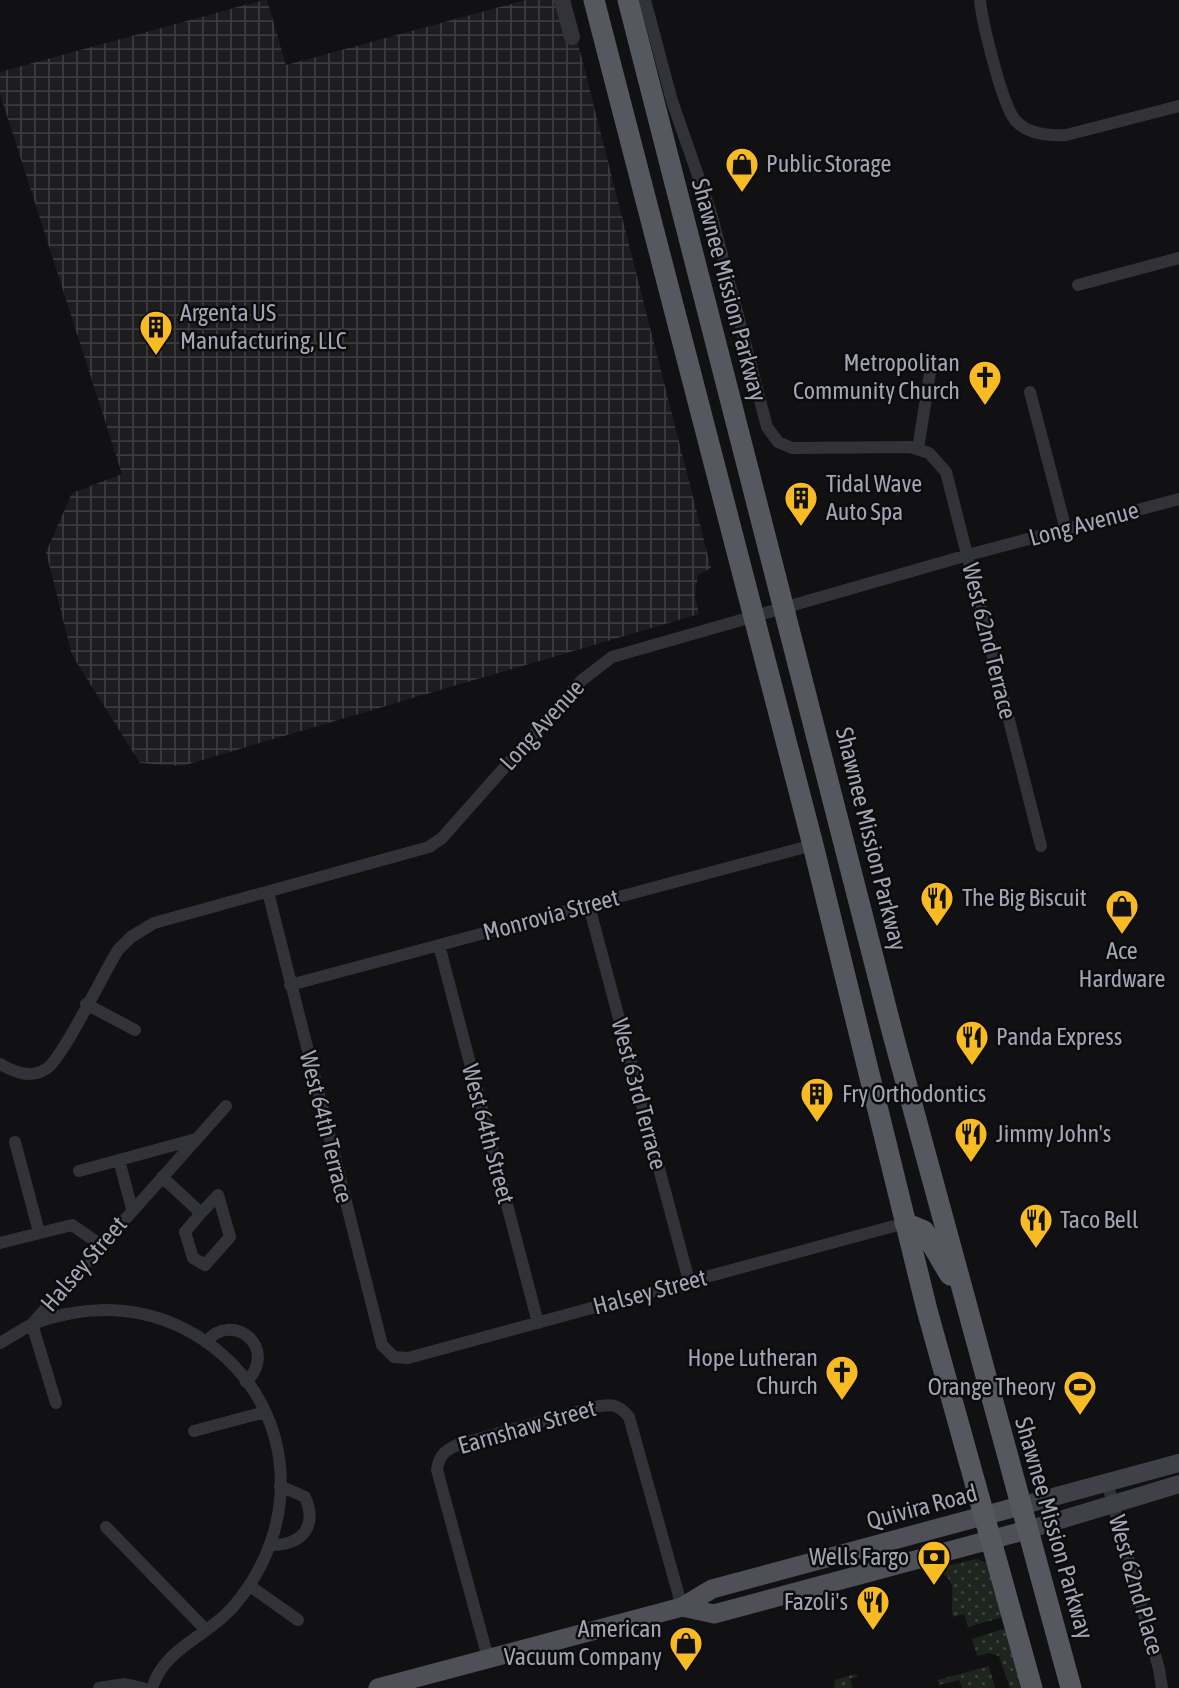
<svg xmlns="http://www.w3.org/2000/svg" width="1179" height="1688" font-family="'Asap Condensed',sans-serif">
	<defs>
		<pattern id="industrial-grid" width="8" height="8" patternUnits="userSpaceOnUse" patternTransform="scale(1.75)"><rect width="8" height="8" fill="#1d1d20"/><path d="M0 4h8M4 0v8" fill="none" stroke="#3b3b3e"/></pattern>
		<pattern id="grass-dots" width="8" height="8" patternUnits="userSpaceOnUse" patternTransform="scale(1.75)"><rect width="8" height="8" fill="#1d251e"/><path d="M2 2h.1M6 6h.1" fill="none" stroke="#3b423c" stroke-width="1.8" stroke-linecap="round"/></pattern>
	</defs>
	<rect width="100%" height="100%" fill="#111113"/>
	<path fill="url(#industrial-grid)" d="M263 0H267L286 65 526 0H567L711 568 698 575 695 596 699 614 182 766 140 763 72 655 46 552 72 493 122 474 0 94V72Z"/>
	<path fill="url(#grass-dots)" d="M977 1559 988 1563 1004 1612 1000 1618 968 1627 964 1614 953 1617C950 1605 955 1589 950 1581 947 1575 941 1573 937 1568Z
		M1003 1629 1009 1633 1024 1688H1010L999 1656 989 1653 977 1656 972 1639Z
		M989 1666 995 1688H962L959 1680 939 1685 938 1680Z
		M855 1674 858 1677 850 1679 853 1688H834L835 1680Z"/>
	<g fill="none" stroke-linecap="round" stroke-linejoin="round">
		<path stroke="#323338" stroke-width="12" d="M645 0 672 101 711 213 767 427 778 442 792 448 910 447 929 453 946 472 1041 846
			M980 0C982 22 1002 104 1015 120 1027 134 1049 136 1066 135L1179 106
			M1078 285 1179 258
			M1030 392 1066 530
			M918 449 932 360
			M268 892 379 1333 382 1345 394 1357 408 1358 905 1223
			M589 906 689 1281
			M439 945 538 1323
			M290 985 813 845
			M86 1004 135 1030
			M0 1064C14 1072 30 1079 46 1069 62 1060 104 972 118 950L131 937 154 923 429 847 442 838 582 680 612 657 968 555 1179 499
			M15 1142 39 1232
			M119 1160 132 1209
			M79 1171 196 1139
			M162 1177 201 1213 185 1232 193 1258 205 1265 230 1237 218 1195 201 1213
			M0 1243 72 1225 101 1245
			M206 1342C233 1309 280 1349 246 1382
			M0 1343 32 1324 226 1106
			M56 1403 32 1324C92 1302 152 1305 205 1341 297 1405 304 1525 233 1607 207 1637 165 1647 152 1688
			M194 1431 265 1412
			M1107 1482 1159 1669 1162 1688
			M106 1527 206 1630
			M271 1545C302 1545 318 1527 305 1497L280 1486
			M250 1586 298 1620
			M488 1658 437 1470C439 1456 444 1451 457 1445L594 1407C610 1404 618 1403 629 1417L682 1607
			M99 1688 125 1684 143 1688"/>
		<path stroke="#323338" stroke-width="16" d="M562 0 572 37"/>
		<path stroke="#404148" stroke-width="18" d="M1020 1506 1179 1463
			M1027 1530 1179 1484"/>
		<path stroke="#4e4f57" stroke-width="19" d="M682 1607 714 1614 1027 1530
			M378 1688 682 1607 712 1589 1020 1506"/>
		<path stroke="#565860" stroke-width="21" d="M594 0 813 845 927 1310 1032 1688
			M628 0 892 1031 1071 1688
			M905 1223 924 1231 950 1275"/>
	</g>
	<defs>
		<symbol id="shop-pin" viewBox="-11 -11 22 30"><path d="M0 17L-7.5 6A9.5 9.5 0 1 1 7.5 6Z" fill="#f9bb23" stroke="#0c0c0e"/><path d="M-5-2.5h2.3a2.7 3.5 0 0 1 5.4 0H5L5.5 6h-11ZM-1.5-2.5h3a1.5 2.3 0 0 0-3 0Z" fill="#111"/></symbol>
		<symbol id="building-pin" viewBox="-11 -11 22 30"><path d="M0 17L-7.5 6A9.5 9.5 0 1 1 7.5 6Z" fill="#f9bb23" stroke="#0c0c0e"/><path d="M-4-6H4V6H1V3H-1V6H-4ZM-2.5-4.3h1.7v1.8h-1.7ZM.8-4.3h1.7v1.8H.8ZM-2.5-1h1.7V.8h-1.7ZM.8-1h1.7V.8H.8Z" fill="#111"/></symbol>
		<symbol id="church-pin" viewBox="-11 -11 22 30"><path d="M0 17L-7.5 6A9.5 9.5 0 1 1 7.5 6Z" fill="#f9bb23" stroke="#0c0c0e"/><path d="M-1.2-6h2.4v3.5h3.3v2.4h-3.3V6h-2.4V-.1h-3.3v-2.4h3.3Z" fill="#111"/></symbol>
		<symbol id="restaurant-pin" viewBox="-11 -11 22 30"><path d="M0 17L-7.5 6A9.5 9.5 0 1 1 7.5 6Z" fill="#f9bb23" stroke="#0c0c0e"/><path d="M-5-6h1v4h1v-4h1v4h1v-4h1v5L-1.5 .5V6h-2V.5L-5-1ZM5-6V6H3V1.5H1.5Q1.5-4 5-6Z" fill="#111"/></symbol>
		<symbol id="stadium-pin" viewBox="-11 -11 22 30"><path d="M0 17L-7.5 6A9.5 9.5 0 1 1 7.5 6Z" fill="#f9bb23" stroke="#0c0c0e"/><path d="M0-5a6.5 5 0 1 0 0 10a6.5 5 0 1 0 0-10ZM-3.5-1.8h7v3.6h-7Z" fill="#111"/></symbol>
		<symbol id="bank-pin" viewBox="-11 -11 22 30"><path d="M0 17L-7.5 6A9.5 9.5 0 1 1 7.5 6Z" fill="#f9bb23" stroke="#0c0c0e"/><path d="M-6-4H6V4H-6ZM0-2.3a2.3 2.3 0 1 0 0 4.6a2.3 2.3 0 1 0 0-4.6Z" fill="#111"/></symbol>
	</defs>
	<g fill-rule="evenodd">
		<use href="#shop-pin" x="723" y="145" width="38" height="52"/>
		<use href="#building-pin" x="137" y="308" width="38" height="52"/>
		<use href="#church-pin" x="966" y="358" width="38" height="52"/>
		<use href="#building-pin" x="782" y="479" width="38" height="52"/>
		<use href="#restaurant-pin" x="918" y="879" width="38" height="52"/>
		<use href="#shop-pin" x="1103" y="887" width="38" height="52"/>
		<use href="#restaurant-pin" x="953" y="1018" width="38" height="52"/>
		<use href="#building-pin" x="798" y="1075" width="38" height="52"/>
		<use href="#restaurant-pin" x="952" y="1115" width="38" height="52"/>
		<use href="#restaurant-pin" x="1017" y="1201" width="38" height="52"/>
		<use href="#church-pin" x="823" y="1353" width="38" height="52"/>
		<use href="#stadium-pin" x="1061" y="1368" width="38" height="52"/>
		<use href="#bank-pin" x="915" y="1538" width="38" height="52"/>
		<use href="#restaurant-pin" x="854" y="1583" width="38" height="52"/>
		<use href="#shop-pin" x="667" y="1624" width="38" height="52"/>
	</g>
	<g text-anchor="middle" stroke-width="5" stroke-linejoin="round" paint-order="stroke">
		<g font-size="24" fill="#a2a6b4" stroke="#0c0c0e" text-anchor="start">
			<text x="766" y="172">Public Storage</text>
			<text x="180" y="321">Argenta US<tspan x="180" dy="28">Manufacturing, LLC</tspan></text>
			<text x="960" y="371" text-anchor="end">Metropolitan<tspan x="960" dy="28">Community Church</tspan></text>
			<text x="826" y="492">Tidal Wave<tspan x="826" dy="28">Auto Spa</tspan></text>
			<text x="962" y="906">The Big Biscuit</text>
			<text x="1122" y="959" text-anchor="middle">Ace<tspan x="1122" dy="28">Hardware</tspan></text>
			<text x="996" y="1045">Panda Express</text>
			<text x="842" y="1102">Fry Orthodontics</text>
			<text x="996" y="1142">Jimmy John's</text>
			<text x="1060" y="1228">Taco Bell</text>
			<text x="818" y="1366" text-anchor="end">Hope Lutheran<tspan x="818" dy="28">Church</tspan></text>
			<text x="1056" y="1395" text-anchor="end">Orange Theory</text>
			<text x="909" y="1565" text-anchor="end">Wells Fargo</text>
			<text x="848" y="1610" text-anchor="end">Fazoli's</text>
			<text x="662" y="1637" text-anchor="end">American<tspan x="662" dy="28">Vacuum Company</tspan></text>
		</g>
		<g font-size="24" fill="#a2a6b4" stroke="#0c0c0e">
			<text transform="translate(729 290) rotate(75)" y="8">Shawnee Mission Parkway</text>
			<text transform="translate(1084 524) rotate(-15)" y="8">Long Avenue</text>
			<text transform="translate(989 641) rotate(76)" y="8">West 62nd Terrace</text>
			<text transform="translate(542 725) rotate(-48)" y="8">Long Avenue</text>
			<text transform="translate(871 839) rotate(76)" y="8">Shawnee Mission Parkway</text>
			<text transform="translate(551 915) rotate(-15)" y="8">Monrovia Street</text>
			<text transform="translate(639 1094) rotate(75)" y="8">West 63rd Terrace</text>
			<text transform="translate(326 1127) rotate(76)" y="8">West 64th Terrace</text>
			<text transform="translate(488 1134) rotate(75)" y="8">West 64th Street</text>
			<text transform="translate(84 1264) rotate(-49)" y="8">Halsey Street</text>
			<text transform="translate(650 1292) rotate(-15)" y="8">Halsey Street</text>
			<text transform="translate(527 1427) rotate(-16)" y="8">Earnshaw Street</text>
			<text transform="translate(922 1507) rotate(-15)" y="8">Quivira Road</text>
			<text transform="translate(1054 1528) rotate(74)" y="8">Shawnee Mission Parkway</text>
			<text transform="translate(1136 1585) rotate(74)" y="8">West 62nd Place</text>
		</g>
	</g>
</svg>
